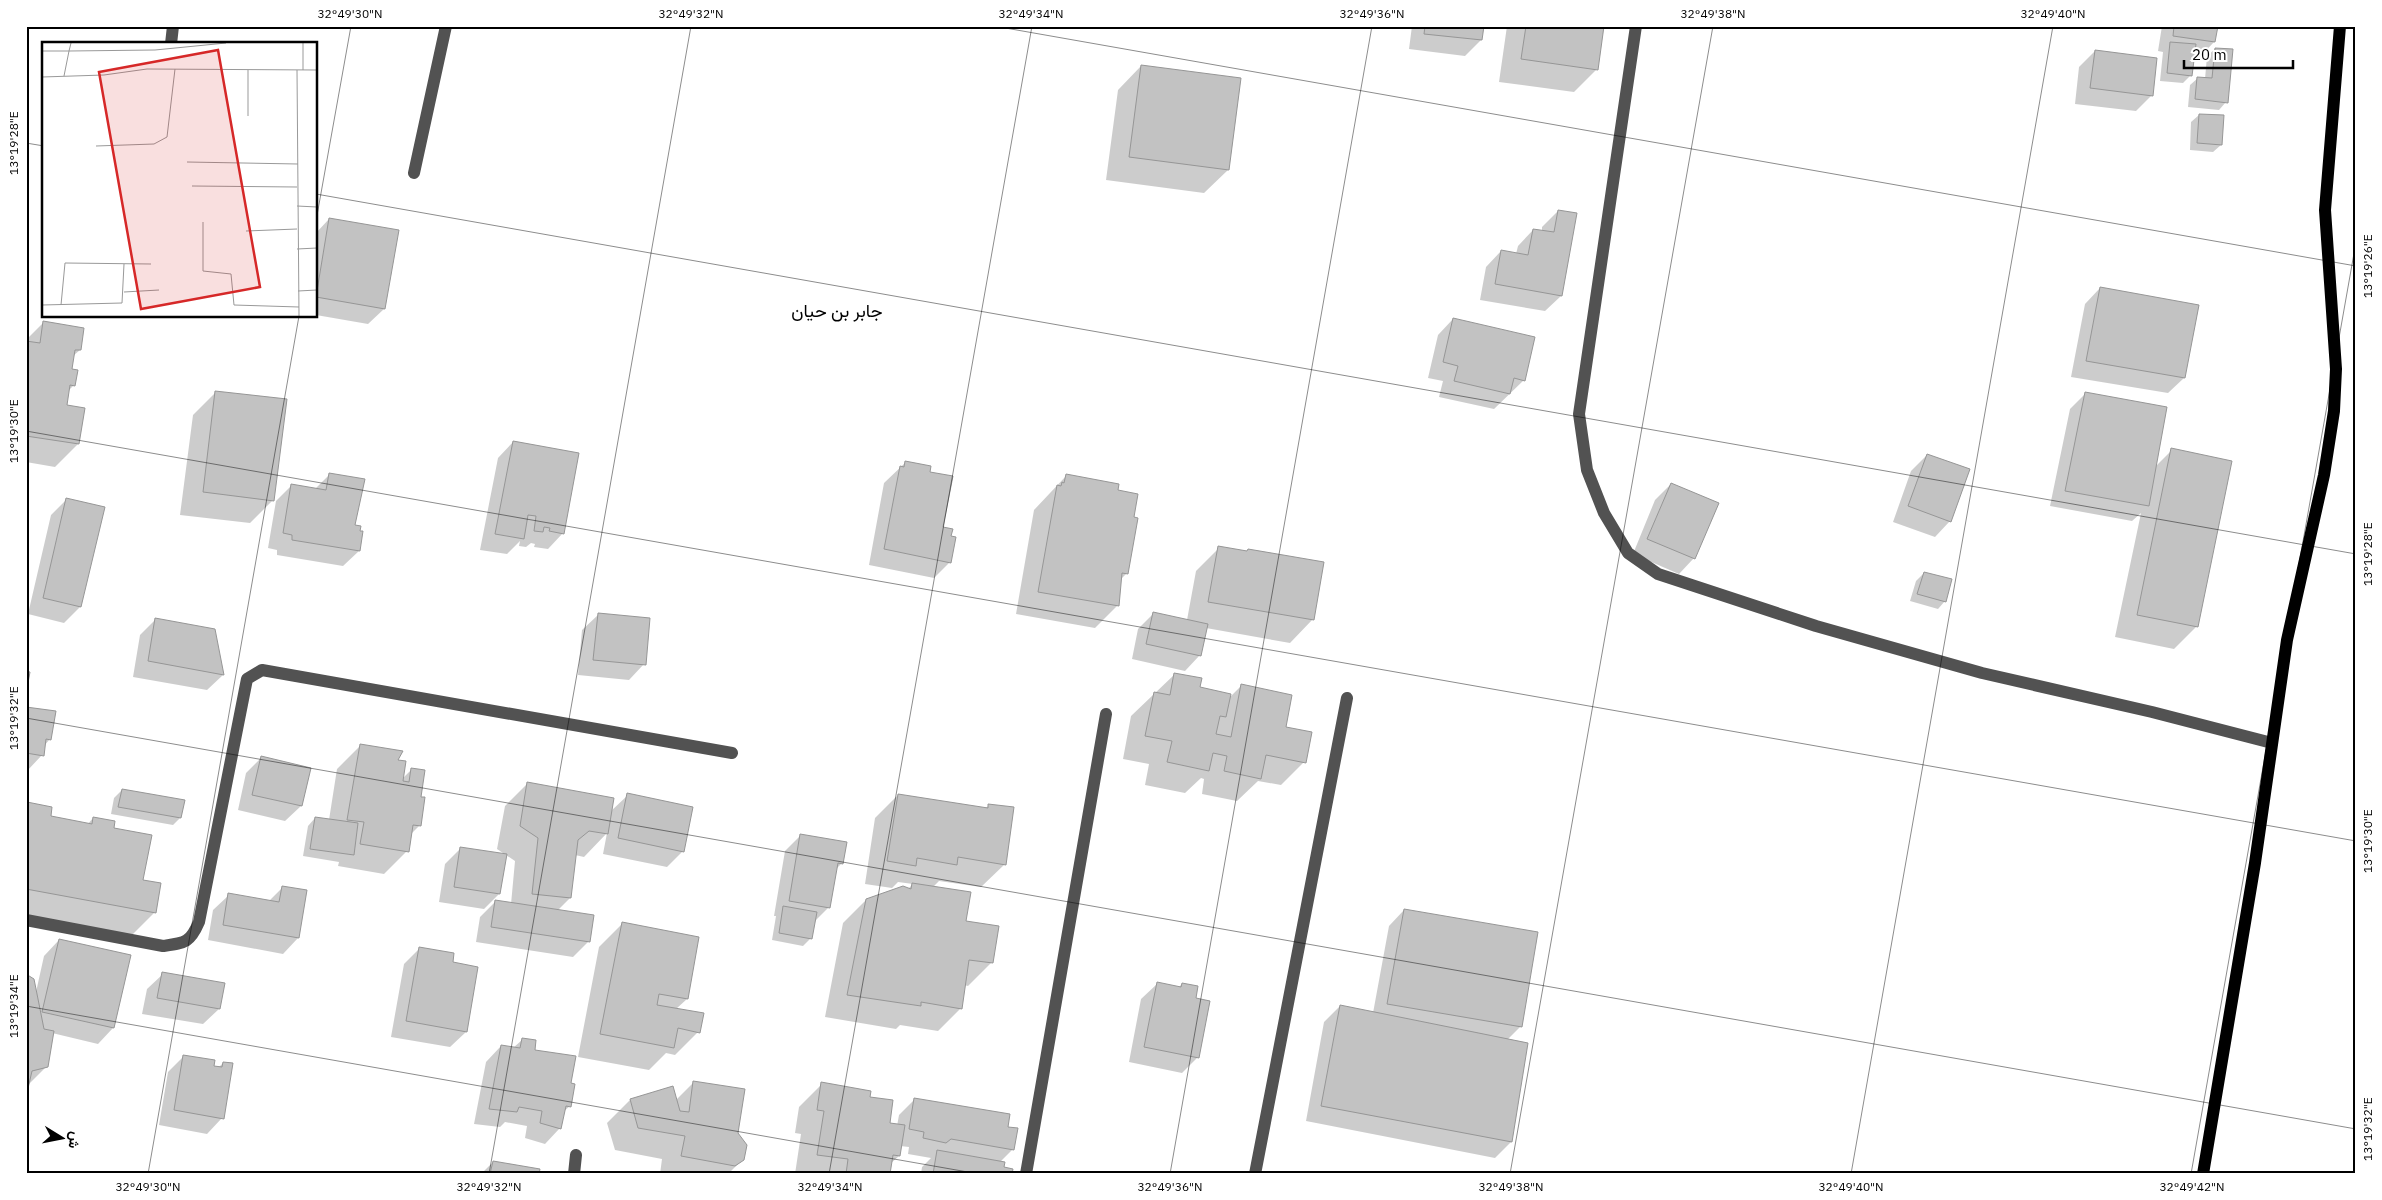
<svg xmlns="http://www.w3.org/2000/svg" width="2382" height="1200" font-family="'IBM Plex Sans',Vazirmatn,sans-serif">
	<rect width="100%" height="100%" fill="#fff"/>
	<path fill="#0003" d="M1412 26H1483L1481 40 1465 56 1409 49Z
		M1507 26H1603L1597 69 1574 92 1499 82Z
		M2162 26H2217L2214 42 2199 58 2193 57 2191 75 2183 83 2160 81 2163 52 2158 51Z
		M2215 49 2226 102 2219 110 2188 107 2190 85 2198 78 2205 79 2207 56Z
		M2095 51 2152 95 2136 111 2075 104 2079 67Z
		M1141 66 1228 170 1204 193 1106 180 1118 90Z
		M2199 115 2221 145 2213 152 2190 150 2191 122Z
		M1558 211 1561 296 1545 311 1480 300 1486 267 1501 251 1516 254 1518 246 1533 230 1542 231V227Z
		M329 219 384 309 368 324 316 315V233Z
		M2100 288 2184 378 2168 393 2071 377 2085 304Z
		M1453 319 1524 380 1494 409 1439 397 1443 381 1428 378 1438 335Z
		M43 323 80 350 73 356 70 370 74 385 68 391 65 406 78 444 55 467 26 462V340Z
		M216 392 273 500 250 523 180 515 193 415Z
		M2086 393 2155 467 2172 450 2197 626 2174 649 2115 637 2141 513 2132 521 2050 506 2070 409Z
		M513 442 563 533 548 549 534 547 535 544 531 543 526 547 519 546 520 541 507 554 480 550 498 458Z
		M1927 455 1950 521 1935 537 1893 522 1911 471Z
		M906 462 929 473 942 528 950 537V562L934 578 869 565 884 483Z
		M330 474 354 526 359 551 343 566 277 555V550L268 548 276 501 292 485 315 489Z
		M1066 476 1116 491 1127 573 1120 580 1118 605 1095 628 1016 614 1034 510Z
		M1671 484 1694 558 1679 574 1633 554 1655 500Z
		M67 499 103 508 80 607 64 623 28 614 51 515Z
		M1219 548 1313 619 1290 643 1206 628 1200 655 1185 671 1132 659 1138 629 1154 613 1187 620 1196 571Z
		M1924 573 1945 601 1938 609 1910 601 1916 581Z
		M598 615 644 664 629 680 578 675 582 630Z
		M156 619 214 630 223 675 207 690 133 677 140 635Z
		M1175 674 1199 688 1229 698 1241 686 1284 728 1304 762 1281 785 1258 781 1237 801 1202 794 1204 779 1201 778 1185 793 1145 785 1149 764 1123 759 1131 716Z
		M26 708 50 739 44 746 42 755 27 771Z
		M360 746 396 761 402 779 412 769 419 798 420 825 410 835 407 851 384 874 338 866 339 862 303 856 308 826 315 818 329 820 337 769Z
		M262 757 310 769 301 806 285 821 238 810 246 773Z
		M528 783 610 812 628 795 683 851 667 867 603 854 607 833 584 857 575 855 570 898 557 911 589 941 573 957 476 942 480 917 495 902 511 904 515 861 497 849 505 806Z
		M122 790 180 818 173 825 111 814 114 798Z
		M898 795 985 809 989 805 1005 864 981 887 939 881 933 887 965 923 991 963 968 986 964 985 961 1008 938 1031 900 1025 896 1029 825 1017 843 923 866 900 908 889 913 884 898 882 892 888 865 884 875 818Z
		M27 804 49 817 87 825 93 818 112 829 142 881 155 912 132 935 26 915Z
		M801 835 842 863 836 869 829 907 813 923 811 938 803 946 772 940 776 916H774L785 851Z
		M461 848 499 894 484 909 439 902 445 864Z
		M283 887 298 938 283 954 208 940 213 910 229 895 268 902Z
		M1404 910 1521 1026 1507 1040 1526 1044 1511 1142 1495 1158 1306 1121 1324 1022 1340 1006 1373 1013 1389 926Z
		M622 924 687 999 676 1009 698 1032 675 1055 666 1053 649 1070 578 1057 599 947Z
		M59 940 129 956 113 1028 98 1044 52 1033 47 1066 27 1086 36 992 44 956Z
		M420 948 466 1032 450 1047 391 1037 404 964Z
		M163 974 219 1009 203 1024 142 1014 147 989Z
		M1157 984 1178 988 1182 984 1194 999 1198 1057 1182 1073 1129 1062 1141 999Z
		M522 1040 569 1084 570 1106 563 1112 560 1128 545 1144 525 1138 527 1126 505 1122 500 1127 474 1124 486 1062 501 1046 513 1048Z
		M184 1056 213 1067 218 1068 223 1063 222 1118 207 1134 159 1125 168 1072Z
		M693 1083 737 1133 743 1159 728 1174H660L662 1159 615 1150 607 1123 630 1100H676Z
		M822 1084 869 1098 888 1124 897 1126 899 1115 915 1099 1007 1128 1013 1149 1000 1162 1002 1168 1011 1174H921L922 1167 931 1158 908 1154 909 1147 900 1146 899 1156 890 1164 888 1174H795L801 1134 795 1133 799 1107Z
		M493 1162 537 1174H481Z"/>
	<path fill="#c2c2c2" stroke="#969696" d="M1425 26H1484L1482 40 1424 34Z
		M1526 26H1604L1598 70 1521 59Z
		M2174 26H2218L2215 42 2173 36Z
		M2170 42 2196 44 2192 76 2167 73Z
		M2215 48 2233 49 2228 103 2195 99 2197 77 2212 78Z
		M2095 50 2157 58 2153 96 2090 88Z
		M1141 65 1241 78 1229 170 1129 157Z
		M2199 114 2224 115 2222 145 2197 143Z
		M1558 210 1577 213 1562 296 1495 284 1501 250 1528 255 1533 229 1554 232Z
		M329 218 399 230 385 309 316 297Z
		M2100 287 2199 305 2185 378 2086 361Z
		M1453 318 1535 337 1525 381 1514 378 1510 394 1454 381 1458 366 1443 362Z
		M43 321 84 328 81 350H75L72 369 78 370 75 386 70 385 67 405 85 408 79 444 26 436V341L40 343Z
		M215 391 287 399 274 501 203 492Z
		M2085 392 2167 407 2149 506 2065 491Z
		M513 441 579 453 564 534 549 531 550 528 544 527 543 532 534 531 536 516 528 515 524 539 495 534Z
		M2171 448 2232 461 2198 627 2137 615Z
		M1927 454 1970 469 1951 522 1908 506Z
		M905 461 931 466 930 472 953 476 943 527 953 529 951 536 956 537 951 563 884 549 900 466 904 467Z
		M329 473 365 479 355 525 361 526 360 531H363L360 551 292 540V535L283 533 291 484 326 490Z
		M1066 474 1119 484 1118 490 1138 494 1134 517 1138 518 1128 574 1122 573 1119 606 1038 592 1057 485 1061 486 1062 482 1064 483Z
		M1671 483 1719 503 1695 559 1647 539Z
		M66 498 105 507 81 607 43 598Z
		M1218 546 1247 551 1248 549 1324 562 1314 620 1208 602Z
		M1924 572 1952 579 1946 602 1917 594Z
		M1153 612 1208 624 1201 656 1146 644Z
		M598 613 650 618 646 665 593 660Z
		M155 618 215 629 224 675 148 661Z
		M26 671 30 672 26 694Z
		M1174 673 1202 678 1200 687 1231 694 1226 717 1220 716 1216 734 1231 737 1241 684 1292 695 1286 727 1312 732 1306 763 1266 755 1261 779 1224 771 1227 756 1213 753 1209 771 1167 762 1172 741 1145 736 1154 692 1170 695Z
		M26 707 56 711 51 740 46 739 44 756 26 753Z
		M360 744 403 751 398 760 406 761 403 781 409 782 411 768 425 770 421 797H425L421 826 413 825 409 852 360 844 364 822 347 820Z
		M261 756 311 768 302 806 252 795Z
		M527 782 614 798 608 834 589 831 578 840 571 898 532 894 538 838 520 826Z
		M122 789 185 800 181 818 118 807Z
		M627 793 693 807 684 852 618 838Z
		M898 794 988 808V804L1014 807 1006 865 958 857 957 865 917 858 916 866 887 861Z
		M27 802 52 807 51 816 92 824 93 817 115 821 114 828 152 835 143 880 161 883 156 913 26 889Z
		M315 817 358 823 354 855 310 849Z
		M800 834 847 842 843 864 838 863 830 908 789 901Z
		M460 847 507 854 500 894 454 887Z
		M912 883 971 892 966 921 999 926 993 963 969 960 962 1009 921 1002V1006L847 995 866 899 903 886 911 889Z
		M282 886 307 890 299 938 223 925 228 893 279 902Z
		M495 900 594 915 590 942 491 927Z
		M783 906 817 912 812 939 779 933Z
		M1404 909 1538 932 1522 1027 1387 1004Z
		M622 922 699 937 688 999 659 994 657 1005 704 1013 700 1033 678 1028 674 1048 600 1034Z
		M59 939 131 955 114 1028 42 1012Z
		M419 947 454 953 453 962 478 967 467 1032 406 1021Z
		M162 972 225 983 220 1009 157 998Z
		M26 974 34 979 44 1029 54 1031 48 1067 32 1071 26 1097Z
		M1157 982 1181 987 1182 983 1198 986 1196 998 1210 1001 1199 1058 1144 1047Z
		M1340 1005 1528 1043 1512 1142 1321 1106Z
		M522 1038 536 1040 535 1050 576 1056 571 1083 575 1084 571 1107 566 1106 561 1129 540 1123 542 1111 519 1107 517 1112 489 1109 501 1045 520 1048Z
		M183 1055 215 1060 214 1066 222 1067 223 1062 233 1063 224 1119 174 1110Z
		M693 1081 745 1089 738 1133 747 1145 744 1160 735 1166 681 1156 685 1136 638 1128 630 1099 673 1086 680 1111 689 1112Z
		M821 1082 871 1091 870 1097 893 1100 890 1123 905 1125 900 1156 893 1155 890 1174H846L848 1159 817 1155 824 1111 817 1110Z
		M914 1098 1010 1114 1008 1127 1018 1128 1014 1150 951 1139 946 1143 923 1138 924 1132 909 1129Z
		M937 1150 1005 1162 1004 1167 1013 1169 1012 1174H933Z
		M493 1161 540 1169 539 1174H490Z"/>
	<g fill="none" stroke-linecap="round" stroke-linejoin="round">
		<path stroke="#525252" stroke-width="12" d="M1636 26 1579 414 1587 470 1604 513 1628 553 1658 574 1816 626 1982 673 2152 712 2272 743
			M171 44 173 26
			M414 173 446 26
			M26 920 163 946C185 943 190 943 199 922L247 679 262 670 732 753
			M574 1174 576 1155
			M1026 1174 1106 714
			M1255 1174 1347 698"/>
		<path stroke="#000" stroke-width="12" d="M2203 1174 2255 863 2287 640 2324 475 2334 411 2336 369 2325 210 2340 26"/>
	</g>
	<path fill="none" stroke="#000" stroke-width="1" stroke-opacity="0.45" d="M994 26 2356 266M26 143 44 146M316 194 2356 554M316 221 351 26M26 431 2356 841M26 718 2356 1129M26 1006 979 1174M148 1174 299 316M489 1174 691 26M829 1174 1032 26M1170 1174 1372 26M1510 1174 1713 26M1851 1174 2053 26M2191 1174 2356 242"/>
	<g text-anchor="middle" stroke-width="4" stroke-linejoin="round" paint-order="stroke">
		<g font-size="18" fill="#000" stroke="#fff">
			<text x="837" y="317">جابر بن حيان</text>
		</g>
	</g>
	<g transform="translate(42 42)">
		<rect width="275" height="275" fill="#fff"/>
		<path fill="none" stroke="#999" stroke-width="1" d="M0 9H27L29 1M255 28 257 274M261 28V1M22 34 27 9 113 8 184 1M0 35 62 33 105 27 275 28M206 74V28M54 104 112 102 125 95 133 27M145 120 256 122M150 144 255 145M255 164 275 165M161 180V229L189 232 192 263 257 265M204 189 255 187M255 207 275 206M256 249 275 248M82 250 117 248M0 263 80 261 82 222M19 263 23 221 109 222"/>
		<path fill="#d62828" fill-opacity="0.15" stroke="#d62828" stroke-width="2.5" d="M176 8 218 245 99 267 57 30Z"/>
		<rect width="275" height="275" fill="none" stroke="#000" stroke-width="2.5"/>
	</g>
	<rect width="2382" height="1200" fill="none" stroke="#ffffff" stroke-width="55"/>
	<g transform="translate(62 1138) rotate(100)" stroke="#ffffff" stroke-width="4" paint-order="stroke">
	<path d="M0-4L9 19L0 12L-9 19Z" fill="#000000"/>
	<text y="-8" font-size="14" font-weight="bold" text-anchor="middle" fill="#000000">ش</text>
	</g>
	<path d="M2184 60v8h109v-8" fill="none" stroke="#000000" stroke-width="2.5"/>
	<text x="2192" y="60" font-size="15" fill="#000000" stroke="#ffffff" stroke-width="4" paint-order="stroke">20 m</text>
	<rect x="28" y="28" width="2326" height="1144" fill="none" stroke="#000" stroke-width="2"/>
	<g font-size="12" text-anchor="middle" fill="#000">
		<text x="350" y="18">32°49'30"N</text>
		<text x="691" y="18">32°49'32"N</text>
		<text x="1031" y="18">32°49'34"N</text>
		<text x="1372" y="18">32°49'36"N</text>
		<text x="1713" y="18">32°49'38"N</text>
		<text x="2053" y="18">32°49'40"N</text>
		<text transform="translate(14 143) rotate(-90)" y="4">13°19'28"E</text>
		<text transform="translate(2368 266) rotate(-90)" y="4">13°19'26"E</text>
		<text transform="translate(14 431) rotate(-90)" y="4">13°19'30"E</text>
		<text transform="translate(2368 554) rotate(-90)" y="4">13°19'28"E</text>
		<text transform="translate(14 718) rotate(-90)" y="4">13°19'32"E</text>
		<text transform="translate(2368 841) rotate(-90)" y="4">13°19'30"E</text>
		<text transform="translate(14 1006) rotate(-90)" y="4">13°19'34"E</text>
		<text transform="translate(2368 1129) rotate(-90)" y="4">13°19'32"E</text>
		<text x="148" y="1191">32°49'30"N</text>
		<text x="489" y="1191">32°49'32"N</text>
		<text x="830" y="1191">32°49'34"N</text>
		<text x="1170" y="1191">32°49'36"N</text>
		<text x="1511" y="1191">32°49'38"N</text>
		<text x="1851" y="1191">32°49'40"N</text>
		<text x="2192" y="1191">32°49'42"N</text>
	</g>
</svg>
